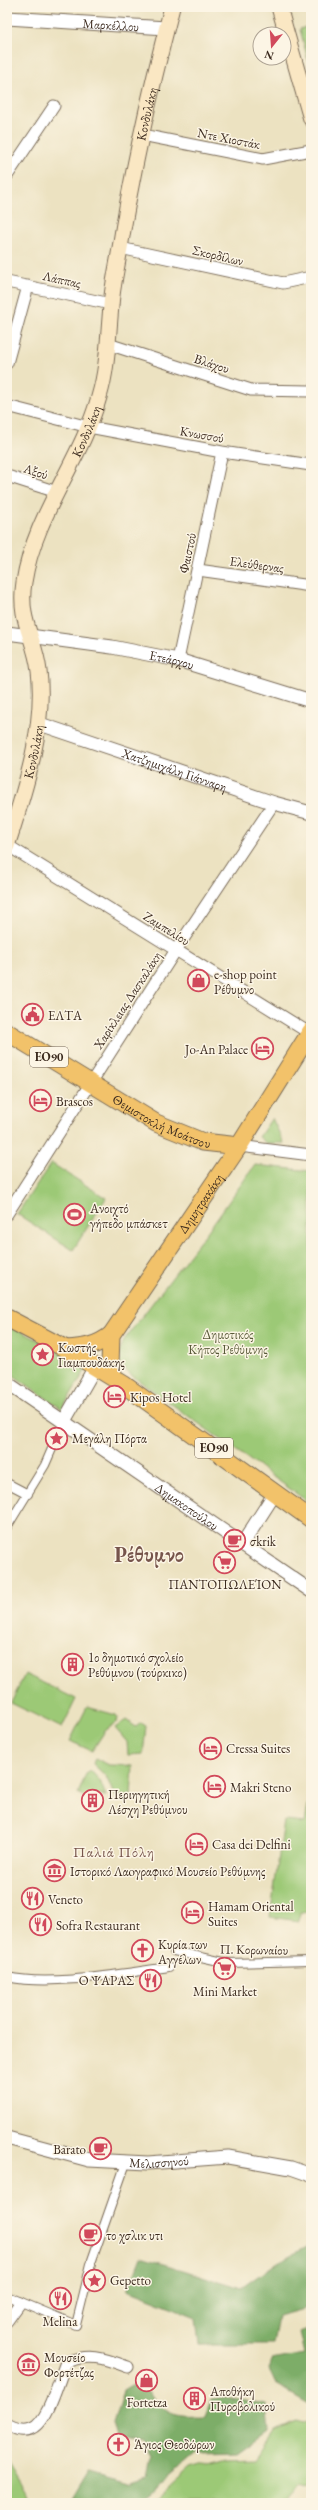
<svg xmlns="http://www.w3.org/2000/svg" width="318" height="2510" font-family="'EB Garamond',serif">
	<rect width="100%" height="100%" fill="#fcf5e5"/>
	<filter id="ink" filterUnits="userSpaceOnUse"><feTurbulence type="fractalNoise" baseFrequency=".025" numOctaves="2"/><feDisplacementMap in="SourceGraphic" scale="8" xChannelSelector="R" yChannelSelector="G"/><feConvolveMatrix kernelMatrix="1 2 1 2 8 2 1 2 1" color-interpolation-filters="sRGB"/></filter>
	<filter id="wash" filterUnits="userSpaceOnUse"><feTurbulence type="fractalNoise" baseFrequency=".012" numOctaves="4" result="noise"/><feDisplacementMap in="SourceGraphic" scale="16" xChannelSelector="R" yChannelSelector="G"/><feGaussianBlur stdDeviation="0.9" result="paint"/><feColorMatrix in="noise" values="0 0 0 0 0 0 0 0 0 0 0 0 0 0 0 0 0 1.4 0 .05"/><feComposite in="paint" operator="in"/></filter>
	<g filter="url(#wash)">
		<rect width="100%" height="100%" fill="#ece2c1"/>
		<path fill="#9cc976" stroke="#6c7a4a" d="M311 25V72L300 29Z
			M272 1118 284 1143H266L259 1137Z
			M51 1163 106 1198 73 1250 17 1214Z
			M255 1165 311 1171V1504L131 1375 120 1365V1350L124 1340 207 1232Z
			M7 1324 88 1366 62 1409 7 1371Z
			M25 1674 76 1699 62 1728 11 1703Z
			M87 1707 116 1715 118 1718 117 1722 105 1731 92 1751 70 1741Z
			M126 1720 136 1727 141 1723 146 1726 143 1754 128 1755 127 1742 115 1728Z
			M95 1758 109 1765 133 1766 131 1796 114 1795 106 1776 93 1764Z
			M91 1771 100 1781 106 1796 100 1795 98 1801 94 1802 78 1794 86 1774Z
			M311 1789V1913L300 1912 299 1921 270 1917 284 1821 305 1823Z
			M297 2421 311 2425V2486L296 2482 281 2503H154L191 2469 225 2459 256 2458 276 2429Z
			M7 2461 32 2503H7Z"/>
		<path fill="#7dad67" stroke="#5c6c42" d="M309 2246 311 2248V2307L278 2316 273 2345H199L196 2317 128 2290 141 2257 241 2288 278 2262Z
			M311 2327V2401L309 2404 276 2385 269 2369 272 2360 304 2354 299 2333Z
			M133 2385 150 2392C164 2418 178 2417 205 2416L211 2400 225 2398 266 2404 269 2431 238 2453 197 2454 139 2503H70L89 2471 128 2482 147 2476 151 2458 142 2442 117 2436 113 2422 123 2391Z"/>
	</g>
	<g filter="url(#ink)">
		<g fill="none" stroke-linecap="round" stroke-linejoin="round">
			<defs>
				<path id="pedestrian" d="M7 1483 28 1494
					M7 1527 45 1465 64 1421
					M174 1951 228 1963 311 1961
					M7 1977C52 1987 123 1973 169 1967
					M92 2260 126 2163
					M7 2296 76 2325 91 2264"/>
				<path id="minor" d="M142 135 263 159 311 150
					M7 176 54 106
					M120 248 283 283 311 277
					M7 282 111 304
					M108 344 251 390 311 391
					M7 363 28 286
					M7 406 89 427 222 452 311 465
					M7 476 57 492
					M198 570 311 586
					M178 660 222 452
					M7 845 311 1034
					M239 1146 311 1155
					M7 1214 176 950 274 803
					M7 2321 20 2303
					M7 2425C15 2429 22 2432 31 2429 48 2424 59 2379 66 2362 91 2353 103 2358 128 2367"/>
				<g id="tertiary">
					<path id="s1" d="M7 18 166 28"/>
					<path id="s2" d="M7 633 112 647 178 660 311 701"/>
					<path id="s3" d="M40 724 274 803 311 813"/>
					<path id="s4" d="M7 1383 311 1591"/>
					<path d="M64 1421 95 1367"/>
					<path d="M243 1543 275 1493"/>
					<path id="s5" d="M7 2138 89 2160 148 2163 228 2157 291 2168 311 2175"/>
				</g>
				<g id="secondary">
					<path d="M279 7 311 119"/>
					<path id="s6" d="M7 846C24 793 46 727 39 671 35 637 18 621 24 582 34 516 81 461 99 397 108 367 108 337 111 306 112 289 116 272 119 254 132 171 151 88 172 7"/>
				</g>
				<g id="primary">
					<path id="s7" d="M7 1032 156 1123 203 1142 239 1146"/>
					<path d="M7 1318 66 1349 123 1384 311 1519"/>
					<path d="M66 1349C84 1348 97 1346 111 1335"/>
					<path id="s8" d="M115 1379 110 1365 111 1335 239 1146 311 1031"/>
				</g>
			</defs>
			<use href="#pedestrian" stroke="#796a57" stroke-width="10"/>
			<use href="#minor" stroke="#796a57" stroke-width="13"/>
			<use href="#tertiary" stroke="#796a57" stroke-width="15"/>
			<use href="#secondary" stroke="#796a57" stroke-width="17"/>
			<use href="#primary" stroke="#796a57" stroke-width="19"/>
			<use href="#pedestrian" stroke="#fff" stroke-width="8"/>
			<use href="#minor" stroke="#fff" stroke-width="11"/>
			<use href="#tertiary" stroke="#fff" stroke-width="13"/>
			<use href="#secondary" stroke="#fae7c3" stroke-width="15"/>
			<use href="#primary" stroke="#f2c26a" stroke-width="17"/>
		</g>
	</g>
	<defs>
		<symbol id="shop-ring" viewBox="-11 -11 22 22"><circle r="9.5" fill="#fcf5e5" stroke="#d1495b" stroke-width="1.5"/><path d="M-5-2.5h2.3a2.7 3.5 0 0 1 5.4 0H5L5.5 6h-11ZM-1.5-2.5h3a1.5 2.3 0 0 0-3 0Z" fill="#d1495b"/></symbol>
		<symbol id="civic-ring" viewBox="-11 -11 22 22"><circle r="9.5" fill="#fcf5e5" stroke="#d1495b" stroke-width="1.5"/><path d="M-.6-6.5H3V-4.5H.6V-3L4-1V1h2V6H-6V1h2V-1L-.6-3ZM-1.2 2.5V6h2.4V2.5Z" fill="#d1495b"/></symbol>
		<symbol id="hotel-ring" viewBox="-11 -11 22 22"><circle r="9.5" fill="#fcf5e5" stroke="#d1495b" stroke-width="1.5"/><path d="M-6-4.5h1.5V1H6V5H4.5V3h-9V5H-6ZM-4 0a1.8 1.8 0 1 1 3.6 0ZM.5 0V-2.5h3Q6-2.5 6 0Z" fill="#d1495b"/></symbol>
		<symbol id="stadium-ring" viewBox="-11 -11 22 22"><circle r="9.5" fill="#fcf5e5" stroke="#d1495b" stroke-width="1.5"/><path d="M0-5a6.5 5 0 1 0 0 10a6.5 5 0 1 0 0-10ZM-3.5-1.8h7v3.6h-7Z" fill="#d1495b"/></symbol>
		<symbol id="sight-ring" viewBox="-11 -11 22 22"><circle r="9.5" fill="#fcf5e5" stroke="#d1495b" stroke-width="1.5"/><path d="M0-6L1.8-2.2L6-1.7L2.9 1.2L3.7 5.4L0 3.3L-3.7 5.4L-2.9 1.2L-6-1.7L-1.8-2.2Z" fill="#d1495b"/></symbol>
		<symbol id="cafe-ring" viewBox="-11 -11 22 22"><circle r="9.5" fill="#fcf5e5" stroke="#d1495b" stroke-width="1.5"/><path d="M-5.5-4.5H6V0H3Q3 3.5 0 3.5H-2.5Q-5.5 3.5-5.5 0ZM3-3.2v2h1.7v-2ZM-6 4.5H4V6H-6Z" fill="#d1495b"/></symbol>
		<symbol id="supermarket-ring" viewBox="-11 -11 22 22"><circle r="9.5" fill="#fcf5e5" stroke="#d1495b" stroke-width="1.5"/><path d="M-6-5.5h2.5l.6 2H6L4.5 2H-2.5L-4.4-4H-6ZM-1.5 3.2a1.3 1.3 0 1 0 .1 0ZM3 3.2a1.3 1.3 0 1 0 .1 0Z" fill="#d1495b"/></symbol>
		<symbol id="building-ring" viewBox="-11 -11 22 22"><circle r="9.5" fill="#fcf5e5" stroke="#d1495b" stroke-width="1.5"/><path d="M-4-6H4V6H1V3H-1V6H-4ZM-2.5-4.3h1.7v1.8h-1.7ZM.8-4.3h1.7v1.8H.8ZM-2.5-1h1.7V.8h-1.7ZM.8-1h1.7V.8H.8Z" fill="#d1495b"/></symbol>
		<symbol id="museum-ring" viewBox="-11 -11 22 22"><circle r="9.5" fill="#fcf5e5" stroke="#d1495b" stroke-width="1.5"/><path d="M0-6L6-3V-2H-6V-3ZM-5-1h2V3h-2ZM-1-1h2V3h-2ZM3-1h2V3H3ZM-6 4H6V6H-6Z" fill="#d1495b"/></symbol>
		<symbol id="restaurant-ring" viewBox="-11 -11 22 22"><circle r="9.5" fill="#fcf5e5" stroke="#d1495b" stroke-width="1.5"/><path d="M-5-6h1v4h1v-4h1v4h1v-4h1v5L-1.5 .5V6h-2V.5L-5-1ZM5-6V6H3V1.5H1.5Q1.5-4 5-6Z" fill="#d1495b"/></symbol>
		<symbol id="church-ring" viewBox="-11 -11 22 22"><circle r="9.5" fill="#fcf5e5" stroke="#d1495b" stroke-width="1.5"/><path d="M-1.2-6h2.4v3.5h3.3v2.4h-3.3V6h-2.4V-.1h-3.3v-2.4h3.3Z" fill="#d1495b"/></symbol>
	</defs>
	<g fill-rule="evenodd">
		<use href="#shop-ring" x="186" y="968" width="25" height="25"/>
		<use href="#civic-ring" x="20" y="1002" width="25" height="25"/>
		<use href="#hotel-ring" x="250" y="1036" width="25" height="25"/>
		<use href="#hotel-ring" x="28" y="1088" width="25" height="25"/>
		<use href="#stadium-ring" x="62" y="1202" width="25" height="25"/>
		<use href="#sight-ring" x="30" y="1342" width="25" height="25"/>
		<use href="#hotel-ring" x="102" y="1384" width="25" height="25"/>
		<use href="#sight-ring" x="44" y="1426" width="25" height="25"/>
		<use href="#cafe-ring" x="222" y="1528" width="25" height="25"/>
		<use href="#supermarket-ring" x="212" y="1550" width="25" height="25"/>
		<use href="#building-ring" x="60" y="1652" width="25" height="25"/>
		<use href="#hotel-ring" x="198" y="1736" width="25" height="25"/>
		<use href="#hotel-ring" x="202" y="1774" width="25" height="25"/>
		<use href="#building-ring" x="80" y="1788" width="25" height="25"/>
		<use href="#hotel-ring" x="184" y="1832" width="25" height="25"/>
		<use href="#museum-ring" x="42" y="1858" width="25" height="25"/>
		<use href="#restaurant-ring" x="20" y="1886" width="25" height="25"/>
		<use href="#hotel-ring" x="180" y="1900" width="25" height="25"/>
		<use href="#restaurant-ring" x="28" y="1912" width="25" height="25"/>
		<use href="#church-ring" x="130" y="1938" width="25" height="25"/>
		<use href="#supermarket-ring" x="212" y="1956" width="25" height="25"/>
		<use href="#restaurant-ring" x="138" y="1968" width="25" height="25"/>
		<use href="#cafe-ring" x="88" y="2136" width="25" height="25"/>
		<use href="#cafe-ring" x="78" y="2222" width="25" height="25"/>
		<use href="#sight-ring" x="82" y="2268" width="25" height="25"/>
		<use href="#restaurant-ring" x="48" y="2286" width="25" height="25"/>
		<use href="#museum-ring" x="16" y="2352" width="25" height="25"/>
		<use href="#shop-ring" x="134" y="2368" width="25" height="25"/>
		<use href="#building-ring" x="182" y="2386" width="25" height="25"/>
		<use href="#church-ring" x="106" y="2432" width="25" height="25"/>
	</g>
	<g text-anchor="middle" stroke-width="3" stroke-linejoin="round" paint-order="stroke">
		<g fill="#fcf5e5" stroke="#75675a" stroke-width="1">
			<rect x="30" y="1047" width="38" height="20" rx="3"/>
			<rect x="195" y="1438" width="38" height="20" rx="3"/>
		</g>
		<g font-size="12" font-weight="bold" fill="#3b2a1e">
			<text x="49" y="1061">ΕΟ90</text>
			<text x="214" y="1452">ΕΟ90</text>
		</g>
		<g font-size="13" fill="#3b2a1e" stroke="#fcf5e5">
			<text dy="5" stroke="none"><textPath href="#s1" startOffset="104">Μαρκέλλου</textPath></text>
			<text dy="5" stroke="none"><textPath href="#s6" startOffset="758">Κονδυλάκη</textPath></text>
			<text transform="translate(229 138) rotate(11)" y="5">Ντε Χιοστάκ</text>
			<text transform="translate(218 255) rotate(13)" y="5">Σκορδίλων</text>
			<text transform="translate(62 279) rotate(12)" y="5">Λάππας</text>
			<text transform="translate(212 363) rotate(18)" y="5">Βλάχου</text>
			<text dy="5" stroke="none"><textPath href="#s6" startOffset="434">Κονδυλάκη</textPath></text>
			<text transform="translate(202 434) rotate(10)" y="5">Κνωσσού</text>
			<text transform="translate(36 471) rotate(18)" y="5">Αξού</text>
			<text transform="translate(187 553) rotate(-78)" y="5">Φαιστού</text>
			<text transform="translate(257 564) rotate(8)" y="5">Ελεύθερνας</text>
			<text dy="5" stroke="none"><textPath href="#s2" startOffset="167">Ετεάρχου</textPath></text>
			<text dy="5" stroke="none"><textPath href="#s6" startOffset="98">Κονδυλάκη</textPath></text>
			<text dy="5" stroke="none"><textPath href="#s3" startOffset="142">Χατζημιχάλη Γιάνναρη</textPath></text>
			<text transform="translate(167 928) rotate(32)" y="5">Ζαμπελίου</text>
			<text transform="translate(127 1000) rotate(-57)" y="5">Χαρίκλειας Δασκαλάκη</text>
			<text dy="5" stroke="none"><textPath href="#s7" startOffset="179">Θεμιστοκλή Μοάτσου</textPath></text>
			<text dy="5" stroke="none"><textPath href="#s8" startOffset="204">Δημητρακάκη</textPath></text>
			<text dy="5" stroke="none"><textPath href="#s4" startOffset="218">Δημακοπούλου</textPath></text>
			<text transform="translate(254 1949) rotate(1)" y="5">Π. Κορωναίου</text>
			<text dy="5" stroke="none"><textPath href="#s5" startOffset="155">Μελισσηνού</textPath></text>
		</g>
		<g font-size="13" fill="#3b2a1e" stroke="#fcf5e5" text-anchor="start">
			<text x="214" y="979">e-shop point<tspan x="214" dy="15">Ρέθυμνο</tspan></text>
			<text x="48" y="1020">ΕΛΤΑ</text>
			<text x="248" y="1054" text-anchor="end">Jo-An Palace</text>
			<text x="56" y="1106">Brascos</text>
			<text x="90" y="1213">Ανοιχτό<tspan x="90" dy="15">γήπεδο μπάσκετ</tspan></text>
			<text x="58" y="1352">Κωστής<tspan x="58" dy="15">Γιαμπουδάκης</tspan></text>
			<text x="130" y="1402">Kipos Hotel</text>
			<text x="72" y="1443">Μεγάλη Πόρτα</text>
			<text x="250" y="1546">σkrik</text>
			<text x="225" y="1589" text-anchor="middle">ΠΑΝΤΟΠΩΛΕΊΟΝ</text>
			<text x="88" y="1662">1ο δημοτικό σχολείο<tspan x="88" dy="15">Ρεθύμνου (τούρκικο)</tspan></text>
			<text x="226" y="1753">Cressa Suites</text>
			<text x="230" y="1792">Makri Steno</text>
			<text x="108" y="1799">Περιηγητική<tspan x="108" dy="15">Λέσχη Ρεθύμνου</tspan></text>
			<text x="212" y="1849">Casa dei Delfini</text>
			<text x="70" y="1876">Ιστορικό Λαoγραφικό Μουσείο Ρεθύμνης</text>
			<text x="48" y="1904">Veneto</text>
			<text x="208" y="1911">Hamam Oriental<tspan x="208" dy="15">Suites</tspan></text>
			<text x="56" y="1930">Sofra Restaurant</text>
			<text x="158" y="1949">Κυρία των<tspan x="158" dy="15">Αγγέλων</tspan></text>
			<text x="134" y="1985" text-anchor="end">O ΨΑΡΑΣ</text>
			<text x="225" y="1996" text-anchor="middle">Mini Market</text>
			<text x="86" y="2154" text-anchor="end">Barato</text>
			<text x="106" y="2240">το χσλικ υτι</text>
			<text x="110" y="2285">Gepetto</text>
			<text x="60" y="2326" text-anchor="middle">Melina</text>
			<text x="44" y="2362">Μουσείο<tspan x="44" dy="15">Φορτέτζας</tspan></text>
			<text x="210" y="2396">Αποθήκη<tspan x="210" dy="15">Πυροβολικού</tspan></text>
			<text x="147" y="2407" text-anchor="middle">Fortetza</text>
			<text x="134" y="2449">Άγιος Θεοδώρων</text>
		</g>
		<g font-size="13" fill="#585a38" stroke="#fcf5e5">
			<text x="228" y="1339">Δημοτικός<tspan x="228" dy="15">Κήπος Ρεθύμνης</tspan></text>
		</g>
		<g font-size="15" letter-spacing="1" fill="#76544b" stroke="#fcf5e5">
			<text x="114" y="1857">Παλιά Πόλη</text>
		</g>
		<g font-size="21" font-weight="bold" fill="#76544b" stroke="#fcf5e5">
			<text x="149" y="1562">Ρέθυμνο</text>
		</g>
	</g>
	<rect width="318" height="2510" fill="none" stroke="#fcf5e5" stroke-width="24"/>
	<g transform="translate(272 46) rotate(197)"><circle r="19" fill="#fcf5e5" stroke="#afa495"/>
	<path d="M0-3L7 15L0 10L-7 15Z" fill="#d1495b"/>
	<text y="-6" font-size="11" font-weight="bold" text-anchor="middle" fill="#3b2a1e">N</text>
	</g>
</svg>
